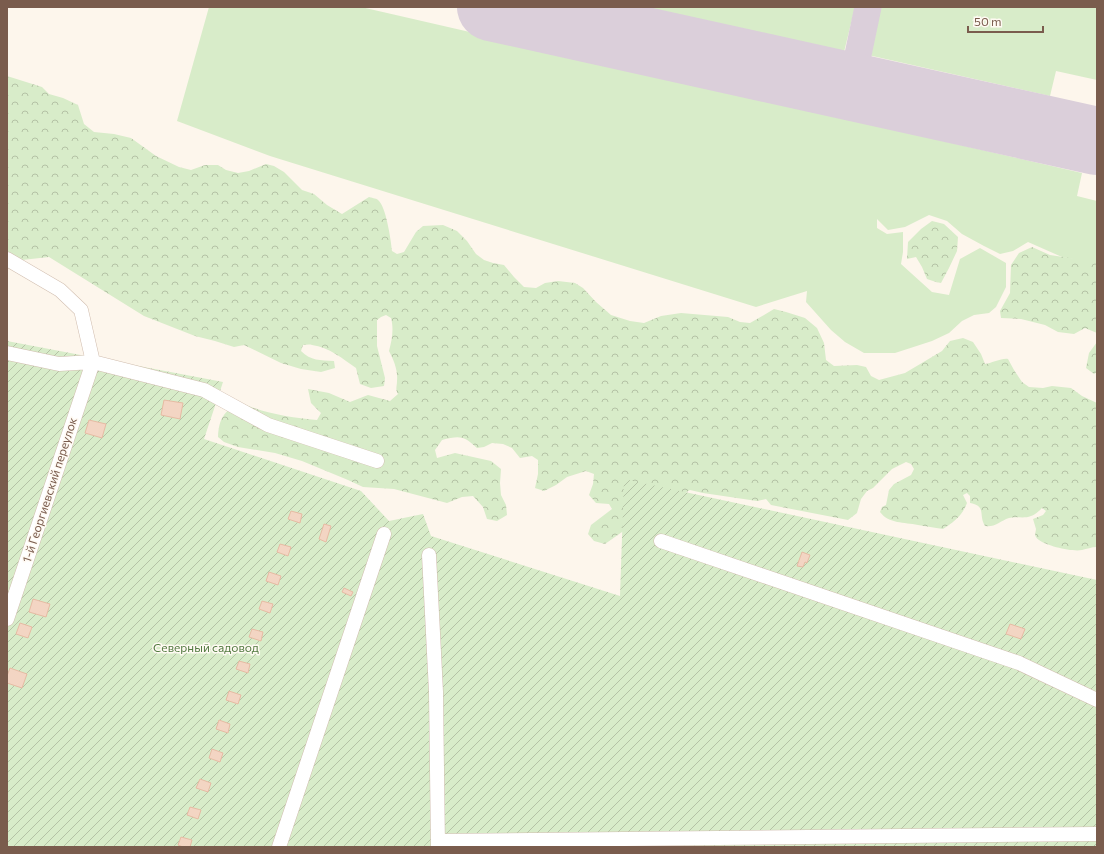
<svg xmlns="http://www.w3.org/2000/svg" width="1104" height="854" font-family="Commissioner,sans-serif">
	<defs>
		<pattern id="forest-crowns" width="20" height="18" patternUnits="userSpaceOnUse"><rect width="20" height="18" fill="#d8ecc9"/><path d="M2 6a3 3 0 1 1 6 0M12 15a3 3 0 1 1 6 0" fill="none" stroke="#b4c2a5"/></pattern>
		<pattern id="garden-furrows" width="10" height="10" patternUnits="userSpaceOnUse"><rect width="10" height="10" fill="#d8ecc9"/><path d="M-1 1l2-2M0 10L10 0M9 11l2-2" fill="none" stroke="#b4c2a5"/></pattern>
	</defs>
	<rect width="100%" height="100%" fill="#fdf6ec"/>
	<path fill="#d8ecc9" d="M209 7H361L1082 173 1077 196 1097 201V262H1089L1062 257 1028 242 1013 251 1000 254 984 246 962 234 947 221 929 215 905 227 888 230 877 219V228L887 234 903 232V252L901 264 932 292 949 295 960 259 980 248 1006 263V287L996 307 989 313 974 315 962 321 949 333 932 341 895 353H864L845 342 831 330 806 302 807 291 756 307 270 156 177 121Z
		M628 7H855L844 52Z
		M877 7H1097V80L1056 71 1050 96 868 55Z"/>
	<path fill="url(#forest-crowns)" d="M7 76 42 87 49 94 63 98 78 105 84 124 94 132 114 134 131 138 156 156 179 167 191 170 205 165H218L226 170 238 173 249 171 266 164 274 166 284 172 302 190 314 194 327 205 342 214 369 197C371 198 376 198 378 200 386 206 391 240 392 251L397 254 404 252 416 232 423 226 443 225 457 231 467 241 476 254 484 260 493 263 504 265 514 277 524 287 536 288 545 283 558 281 575 283 583 288 596 302 611 315 630 321 644 323 661 316 681 313 728 317 740 322 750 323 764 315 774 309 786 312 805 318 817 328 824 343 826 360 834 366 857 365 866 367 871 376 879 380 905 373 942 351 950 341 963 338 973 342 981 354 985 364C993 363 1001 358 1008 359L1014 370 1022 382 1029 387 1043 388 1052 386 1071 388 1082 396 1097 403V547C1091 547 1087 549 1082 550 1072 552 1047 546 1039 540 1037 539 1036 537 1035 535L1036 529 1033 519 1043 515 1046 511 1042 508C1039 511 1035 515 1031 516 1024 519 1016 516 1009 518 1000 521 994 528 985 526 978 515 987 506 970 503V496L967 493 963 495 967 503C962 516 954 522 943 529 934 528 926 526 918 525 904 522 889 524 880 512L882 507 886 505 889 490 894 484 911 475 914 469 911 464 906 462 892 469 873 488 867 491 861 499 857 513 848 520 771 505 766 499 757 501 703 493 690 490 632 525 605 544 594 541 588 534 591 525 612 509 609 504 596 503 589 495 593 484 594 474 586 471 567 477 556 485 544 491 535 488 538 474V460L532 456 520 458 512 448 503 444 492 443 484 447 477 448C463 435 459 436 442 440L435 450 437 458 455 453 491 461 501 469 500 483 501 495 506 505 507 515 497 521 487 519 483 507 473 496 462 497 447 503 394 489 363 487 348 480 302 461 275 453 238 447 224 442 218 437C219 418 224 412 239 402 262 413 291 418 317 420L321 413 311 403 308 389 329 393 350 402 368 395 390 401 398 394C395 389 397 387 397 381 398 370 394 361 389 351 392 340 394 329 391 318L386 315 381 317 377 320V346L385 378 384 386 371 388 360 384 356 368C343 359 329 347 312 345 309 344 306 345 303 345L301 351C311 361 320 360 334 361L335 368 321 372 301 369 281 363 244 345 234 347 215 341 195 336 144 316 49 257 22 260 7 252Z
		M932 221 944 224 958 237 957 251 949 268 941 283 936 282 927 279 922 267 916 257 907 259 908 242 921 229Z
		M1032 247 1050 255 1097 262V333L1085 328 1074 334 1058 332 1045 325 1021 319 1001 318 1000 311 1010 293 1011 265 1019 253Z
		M1097 342V372L1094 374 1086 368 1089 353Z"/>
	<path fill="url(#garden-furrows)" d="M7 341 223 382 204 439 361 491 389 521 423 514 431 536 620 596 624 479 1097 580V847H7Z"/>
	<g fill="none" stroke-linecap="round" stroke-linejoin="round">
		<path stroke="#dbcfda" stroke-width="27" d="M855 69C858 81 862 85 873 92
			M829 82C842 81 848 80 855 69L868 7"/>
		<path stroke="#dbcfda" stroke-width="68" d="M491 7 1097 141"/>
	</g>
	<path fill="#f3d5c3" stroke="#e6bba3" d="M164 400 183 403 180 419 161 415Z
		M89 420 106 424 102 438 85 433Z
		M291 511 302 514 300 523 288 519Z
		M324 524 331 526 326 542 319 539Z
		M280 544 291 547 288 556 277 552Z
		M802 552 810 555 807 563 805 562 803 567 797 566Z
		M269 572 281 576 278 585 266 581Z
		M344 588 353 592 351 596 342 592Z
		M33 599 50 604 46 617 29 612Z
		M262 601 273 604 270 613 259 609Z
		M20 623 32 627 28 638 16 634Z
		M1010 624 1025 629 1021 639 1006 634Z
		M252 629 263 632 261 641 249 637Z
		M239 661 250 664 248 673 236 669Z
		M10 668 27 674 22 688 7 683V676Z
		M229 691 241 695 238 704 226 700Z
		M219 720 230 724 228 733 216 729Z
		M212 749 223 753 220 762 209 758Z
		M200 779 211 783 208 792 196 788Z
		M190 807 201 810 198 819 187 815Z
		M181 837 192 840 190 847H183L178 845Z"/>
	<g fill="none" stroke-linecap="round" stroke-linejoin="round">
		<defs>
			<path id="minor" d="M7 259 60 290 81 310 93 362 204 390 268 425 377 461
				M7 353 59 364 93 362 7 619
				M661 541 1019 663 1097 700
				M429 555 436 692 438 847
				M438 841 1097 834
				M279 847 384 534"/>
		</defs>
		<use href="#minor" stroke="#d1beb0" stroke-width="15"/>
		<use href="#minor" stroke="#fff" stroke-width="14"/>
	</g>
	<g text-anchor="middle" stroke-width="3" stroke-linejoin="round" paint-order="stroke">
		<g font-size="12" fill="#7a5c4d" stroke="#fffaf3">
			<text transform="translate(50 490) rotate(-72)" y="4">1-й Георгиевский переулок</text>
		</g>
		<g font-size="12" fill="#537a41" stroke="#fffaf3">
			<text x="206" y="652">Северный садовод</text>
		</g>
	</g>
	<rect width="1104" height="854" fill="none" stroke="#7a5c4d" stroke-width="16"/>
	<path d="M968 26v6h75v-6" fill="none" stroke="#7a5c4d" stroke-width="2"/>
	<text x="974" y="26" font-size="12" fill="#7a5c4d" stroke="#fffaf3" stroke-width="3" paint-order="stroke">50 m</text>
</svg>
